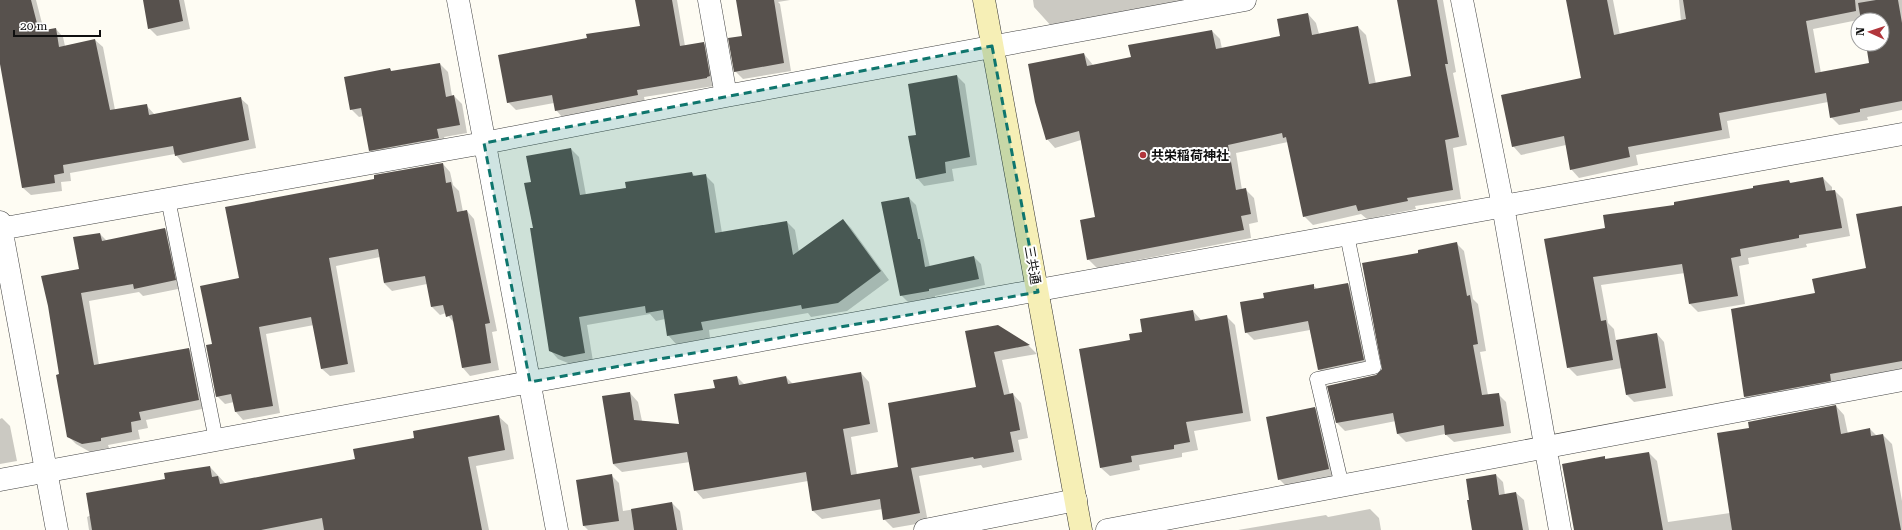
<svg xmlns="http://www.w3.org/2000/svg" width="1902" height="530" font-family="'Roboto Serif','Noto Sans JP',serif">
	<rect width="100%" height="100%" fill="#fefcf3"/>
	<path fill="#0003" fill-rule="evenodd" d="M0 0H36L44 31 56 29 63 37 65 46 95 40 103 47 115 110 146 105 155 115 240 98 248 105 256 148 183 163 175 154 70 173 71 181 61 182 62 191 31 195 23 188 0 60Z
		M144 0H184L190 29 157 36 149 28Z
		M636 0H677L685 46 703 43 711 50 714 86 644 97 645 102 563 118 556 110 554 103 516 110 508 102 588 39 641 26Z
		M751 0H790L778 2 780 4 791 71 743 79 735 71Z
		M1033 0H1198L1053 28 1034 7Z
		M1398 0H1443L1456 72 1453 73 1467 145 1453 148 1461 199 1415 206 1416 209 1367 219 1361 214 1313 225 1304 216 1288 142 1236 153 1242 190 1245 189 1254 198 1258 222 1249 224 1251 238 1097 268 1088 259 1096 218 1081 140 1055 148 1047 139 1084 54 1093 65 1132 58 1212 31 1220 39 1222 49 1281 37 1308 14 1316 23 1319 34 1358 27 1366 35 1376 84 1413 77Z
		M1567 0H1613L1620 35 1681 21 1679 0H1902V110L1867 117 1868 120 1839 125 1831 117 1828 102 1727 121 1730 138 1636 155 1638 165 1579 178 1571 169 1566 145 1521 155 1513 146 1583 79ZM1858 20H1882V44H1867L1870 64 1821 73 1813 29Z
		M440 64 448 72 452 96H454L462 104 467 133 444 137 446 146 378 158 370 150 363 116 359 117 351 109 390 69 392 72Z
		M957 76 965 84 977 165 952 169 954 181 924 186 917 178 918 136Z
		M571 149 579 157 586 195 627 188 692 173 696 177 705 175 714 184 722 233 787 222 795 230 799 252 843 220 851 228 889 280 847 311 811 317 808 313 709 330 710 338 676 344 668 335 665 319 656 321 650 314 587 325 593 361 573 365 558 359 550 350 534 228 532 183Z
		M443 164 450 172 453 185 459 191 463 212 467 211 474 219 497 331 492 332 499 370 470 376 463 368 455 324 446 313 440 315 432 307 427 284 392 291 384 283 380 257 336 266 355 372 330 376 322 369 314 325 266 334 280 413 243 420 236 412 234 402 225 404 217 396 213 345 241 279 376 180Z
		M1823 178 1832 187V191H1835L1843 199 1850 236 1806 244 1807 247 1748 258 1749 264 1739 266 1745 304 1698 312 1690 304 1685 273 1601 285 1608 323 1614 329 1616 341 1657 334 1664 342 1673 396 1634 402 1626 394 1622 368 1577 376 1568 367 1606 229 1676 206 1789 181 1792 184Z
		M909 198 916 205 930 267 974 257 981 264 985 285 935 296V298L908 302 901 295Z
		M1902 207V370L1753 404 1745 397 1816 294 1867 269Z
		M165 229 173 237 183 288 143 296 139 292 89 301 99 365 189 349 196 357 207 408 146 420 148 428 138 430 140 439 108 445 109 448 90 452 76 444 68 436 60 375 80 270 100 234 107 241Z
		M1456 243 1464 251 1473 299 1478 304 1486 351 1480 352 1488 395 1498 394 1506 402 1511 433 1454 442 1445 434 1406 442 1398 434 1396 421 1345 431 1337 423 1328 386 1376 376 1383 370 1419 254Z
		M1348 284 1356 292 1371 368 1327 377 1319 370 1310 330 1254 340 1246 332 1313 285 1318 290Z
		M1193 311 1202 321 1227 317 1235 325 1251 421 1194 431 1198 450 1182 453V457L1139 465 1140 470 1110 476 1101 468 1132 340 1143 332Z
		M997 326 1029 346 1037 354 1002 360 1010 395 1013 394 1021 403 1028 438 1018 440 1022 460 983 468 981 465 919 476 928 522 893 528 884 519 883 509 822 519 813 511 808 481 703 499 695 490 690 462 622 472 613 464 630 393 638 402 642 421 681 425 716 388 737 377 745 385 786 377 793 384 861 373 869 382 878 432 851 437 857 475 900 467 977 388Z
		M1836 406 1844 415 1848 434 1870 429 1877 436 1883 435 1892 444 1902 501V530H1580L1604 457 1607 460 1649 453 1657 461 1668 522 1730 513 1750 429Z
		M1315 408 1322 416 1337 477 1287 487 1279 479Z
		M498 416 508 425 514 459 476 466 489 530H89L87 517 166 480 210 467 226 484 356 460 416 439Z
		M2 418 10 426 17 461 0 464V419Z
		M611 475 619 483 623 511 672 503 680 511 683 530H588L584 526 577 481Z
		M1496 475 1503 482 1505 495 1516 493 1524 500 1529 530H1473Z
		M1370 509 1379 518 1381 530H1238L1326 515 1328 517Z"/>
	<path fill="#57514d" d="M0 0H31L39 31 56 28 59 47 95 39 110 110 147 104 149 115 241 97 249 140 175 156 173 146 63 165 64 173 54 175 55 183 22 188 0 64Z
		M143 0H179L183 21 148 29Z
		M635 0H672L680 46 704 42 710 76 707 77V78L637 90 638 95 555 111 552 95 507 103 498 55 587 38 586 34 640 26Z
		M736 0H774L784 63 734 72 728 38 742 36Z
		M1397 0H1437L1448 64H1445L1459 137 1445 140 1453 190 1407 198 1408 201 1358 211 1356 205 1303 217 1286 137 1283 138 1282 133 1228 145 1236 190 1246 188 1251 214 1241 216 1244 230 1087 260 1080 220 1095 217 1079 131 1046 140 1035 102 1028 64 1084 53 1087 66 1131 57 1128 45 1212 30 1216 49 1280 36 1277 19 1308 13 1312 35 1358 26 1369 84 1411 76Z
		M1566 0H1607L1614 35 1686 19 1683 0H1855L1856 11 1806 21 1815 73 1869 63 1866 44H1882V20H1861L1858 3 1876 0H1898L1902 23V101L1860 109V112L1830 118 1826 93 1719 113 1722 130 1628 147 1630 157 1570 170 1564 136 1512 147 1501 95 1581 78Z
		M440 63 446 97 454 95 460 125 437 129 439 138 369 151 361 108 350 110 344 77 390 68 391 71Z
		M957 75 970 157 945 162 946 173 916 179 908 136 916 135 908 84Z
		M571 148 580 195 626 188 625 182 692 172 693 176 706 174 715 233 787 221 793 255 843 219 881 271 838 303 802 309 801 305 701 322 703 330 667 336 663 310 646 313 645 306 579 317 585 353 564 357 549 351 530 228H533L524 183 531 182 526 156Z
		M443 163 446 183 451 182 457 212 467 210 490 323 485 324 491 363 462 368 452 315 446 317 443 305 431 307 425 276 384 283 378 249 329 258 348 364 321 369 311 317 259 327 273 406 235 412 231 394 216 397 206 345 212 344 200 286 239 278 225 207 374 179V175Z
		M1823 177 1826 191 1835 190 1842 228 1799 235V238L1740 249 1741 256 1731 258 1738 296 1689 304 1682 264 1593 277 1601 321 1606 320 1613 360 1567 368 1544 239 1605 228 1603 215 1674 205V202L1753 188V186L1789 180 1790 183Z
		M909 197 918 239H920L925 267 974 256 979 279 929 289V291L900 296 881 202Z
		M1902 206V361L1830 374 1831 381 1744 397 1731 309 1815 293 1812 279 1866 268 1856 214Z
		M165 228 176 280 134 289 133 284 81 293 94 365 189 348 199 400 139 412 141 420 131 422 132 432 101 438V441L82 444 67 437 56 375 59 374 48 306 41 276 79 269 73 237 100 233 102 241Z
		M1457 242 1467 296 1470 295 1478 344 1473 345 1482 395 1499 393 1504 426 1445 435 1444 425 1397 434 1393 413 1336 423 1327 386 1376 375 1382 369 1362 263 1418 253V250Z
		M1348 283 1364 360 1318 370 1308 321 1245 333 1240 302 1264 298 1263 293 1314 284V289Z
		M1193 310 1195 321 1227 315 1243 413 1186 422 1190 442 1174 445V449L1131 456 1132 462 1100 468 1079 349 1130 340 1129 334 1142 332 1140 319Z
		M998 325 1030 345 994 352 1004 395 1013 393 1020 430 1010 432 1014 452 974 459 973 457 911 468 920 513 883 520 880 499 812 511 806 472 694 491 687 452 613 464 602 396 630 392 634 420 679 424 674 394 715 388 713 380 737 376 739 385 786 376 788 384 861 372 870 424 843 429 851 475 898 467 888 403 976 387 965 331Z
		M1657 333 1666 388 1626 395 1616 340Z
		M1836 405 1841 434 1870 428 1871 436 1883 434 1901 530H1732L1717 433 1749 428 1748 422Z
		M1315 407 1329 469 1278 480 1266 417Z
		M499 415 505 450 468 457 482 530H324L322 518 261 530H92L86 493 165 479 164 473 210 466 212 477 218 476 220 484 355 459 353 449 414 438 413 431Z
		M1649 452 1663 530H1574L1562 464 1605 456V459Z
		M612 474 619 521 583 526 576 480Z
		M1496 474 1499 495 1516 492 1523 530H1472L1467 500H1469L1466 479Z
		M672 502 677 530H634L631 509Z"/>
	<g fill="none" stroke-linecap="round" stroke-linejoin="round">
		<defs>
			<path id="lane" d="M168 199 216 440
				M1342 486 1317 379 1374 367 1347 235"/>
			<path id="street" d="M458 0 557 530
				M709 0 726 96
				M1462 0 1503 206 1560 530
				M0 222 57 530
				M0 229 484 143 726 96 1245 0
				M0 480 530 382 1902 134
				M925 530 1076 500
				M1107 530 1902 380"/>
			<path id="secondary" d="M984 0 1081 530"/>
		</defs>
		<use href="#lane" stroke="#424242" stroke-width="15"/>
		<use href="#street" stroke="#424242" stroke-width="23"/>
		<use href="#secondary" stroke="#313131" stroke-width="23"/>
		<use href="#lane" stroke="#fff" stroke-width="14"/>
		<use href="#street" stroke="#fff" stroke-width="22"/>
		<use href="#secondary" stroke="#f6efb6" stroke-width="22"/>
	</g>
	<path fill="#0f766e" fill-opacity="0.2" stroke="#0f766e" stroke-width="3" stroke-dasharray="8 5" stroke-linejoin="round" d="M992 46 1038 292 530 382 484 143Z"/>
	<circle fill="#b1363c" stroke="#fff" stroke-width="1.5" cx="1143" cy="155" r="4"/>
	<g text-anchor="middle" stroke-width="4" stroke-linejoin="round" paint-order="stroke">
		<g font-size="13" font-weight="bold" fill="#0f0f0f" stroke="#fff" text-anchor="start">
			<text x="1151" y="160">共栄稲荷神社</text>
		</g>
		<g font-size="13" fill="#0f0f0f" stroke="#fff">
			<text transform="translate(1033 265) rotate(80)" y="5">三共通</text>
		</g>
	</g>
	<g transform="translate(1870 32) rotate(273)"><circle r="19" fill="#ffffff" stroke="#9f9f9f"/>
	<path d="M0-3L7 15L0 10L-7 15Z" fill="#b1363c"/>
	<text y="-6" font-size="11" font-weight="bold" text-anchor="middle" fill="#0f0f0f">N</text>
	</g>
	<path d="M14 30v6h86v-6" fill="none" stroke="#0f0f0f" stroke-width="2"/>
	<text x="20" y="30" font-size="12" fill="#0f0f0f" stroke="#ffffff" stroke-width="3" paint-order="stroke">20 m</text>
</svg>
